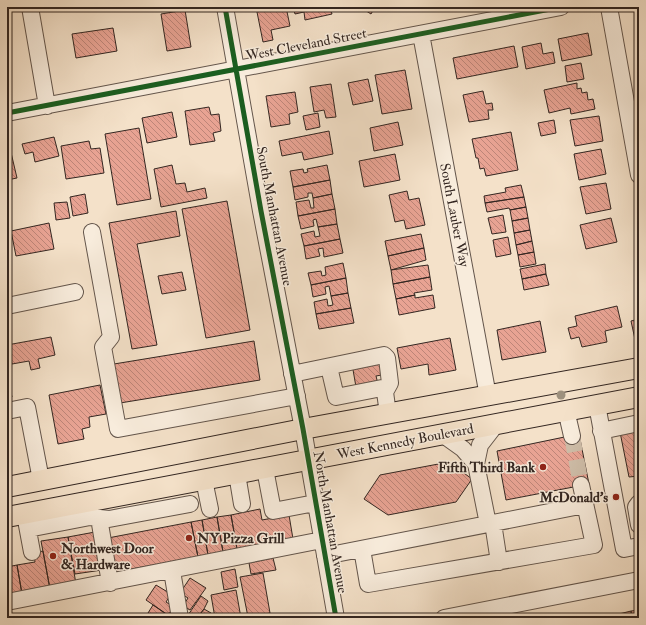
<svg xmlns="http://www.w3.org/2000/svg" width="646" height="625" font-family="'IM FELL Double Pica',serif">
	<defs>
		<pattern id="building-back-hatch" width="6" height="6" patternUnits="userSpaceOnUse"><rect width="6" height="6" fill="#e8a393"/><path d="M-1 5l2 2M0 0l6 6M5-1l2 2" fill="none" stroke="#bd8578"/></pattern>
	</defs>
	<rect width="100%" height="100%" fill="#f4e1c9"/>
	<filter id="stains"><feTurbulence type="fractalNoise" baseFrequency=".005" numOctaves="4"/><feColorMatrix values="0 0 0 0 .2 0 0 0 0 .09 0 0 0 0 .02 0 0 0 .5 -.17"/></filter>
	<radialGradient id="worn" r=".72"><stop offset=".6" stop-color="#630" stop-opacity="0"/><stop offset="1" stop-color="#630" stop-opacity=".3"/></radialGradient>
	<path fill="url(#building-back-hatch)" stroke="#332621" d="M256 7H286L290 26 271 30 273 40 263 42Z
		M293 7H330L332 14 305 20 304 12 295 14Z
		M360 7H375L371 14Z
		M185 10 191 47 167 51 161 14Z
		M113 28 117 51 76 58 72 34Z
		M588 33 592 55 562 61 558 39Z
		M541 43 543 54 553 52 555 63 526 69 522 47Z
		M514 46 518 67 457 79 453 58Z
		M581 63 584 79 567 82 565 66Z
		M405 70 412 109 382 114 375 75Z
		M368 79 373 101 353 105 348 83Z
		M577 83V89L581 88 582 93 587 92 588 100 593 99 595 109 571 114 570 108 549 113 544 90Z
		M331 84 336 117 326 118 324 110 314 112 310 87Z
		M483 91 486 104 492 103 493 110H488L489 119 469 122 463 95Z
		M295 92 298 112 289 114 290 124 271 127 266 96Z
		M209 107 211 115 219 114 221 131 213 133 215 141 190 145 185 111Z
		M172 112 177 137 147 143 142 118Z
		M318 113 320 127 306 130 303 116Z
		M599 116 603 141 575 146 570 120Z
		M554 120 556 133 541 136 538 123Z
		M398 122 403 145 374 151 370 128Z
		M139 128 151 199 117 205 105 134Z
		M329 131 333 154 304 160 302 152 282 156 279 141Z
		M511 132 518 170 486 176 484 168 480 169 478 158H476L472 139Z
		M54 137 59 156 35 162 33 152 25 154 22 144Z
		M89 141 91 149 100 148 104 173 66 179 61 146Z
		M7 144H9L17 178 7 180Z
		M601 149 606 174 579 180 574 154Z
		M395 154 400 180 364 187 359 161Z
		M172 165 176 184 185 183 187 192 205 188 207 198 161 207 154 169Z
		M327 165 330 180 293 187 290 171 303 169 304 173 308 172 307 169Z
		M330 180 332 194 313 198 312 193H308V197L295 200 293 187Z
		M606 183 611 209 586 214 580 187Z
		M521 185 524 197 485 203 484 196 506 192 505 188Z
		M407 191 409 200 419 198 425 225 406 229 404 220 395 222 389 195Z
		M85 194 88 213 73 216 70 197Z
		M332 194 335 209 298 216 296 202 309 200 311 208H314L313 198Z
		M524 197 526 207 510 210 509 208 487 212 485 203Z
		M227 201 250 330 206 338 182 209Z
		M67 202 70 218 56 220 54 203Z
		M526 207 528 218 512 221 510 210Z
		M335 209 337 224 318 227 316 219 313 220 314 226 301 229 298 216Z
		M176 211 180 236 137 244 157 345 132 349 109 223Z
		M503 215 506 232 492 234 488 218Z
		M528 218 530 230 514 233 512 221Z
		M611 218 617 242 586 249 580 225Z
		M49 223 54 249 16 256 11 231Z
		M337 224 340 239 304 246 301 234 314 231 315 237 320 236 318 227Z
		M530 230 532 241 516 245 514 233Z
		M421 234 424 248 388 256 385 241Z
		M508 237 511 254 496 257 493 240Z
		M340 239 343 253 324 257 323 248 318 249 320 256 306 259 304 246Z
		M532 241 534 252 518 255 516 245Z
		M424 248 426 260 391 270 388 256Z
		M534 252 536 264 520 267 518 255Z
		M343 263 346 278 311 285 308 273 321 271 322 276 326 275 325 267Z
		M545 264 546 274 522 279 520 269Z
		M428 265 430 277 393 284 391 270Z
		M182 272 186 290 162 294 158 276Z
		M546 274 549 285 524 290 522 279Z
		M430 277 432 290 414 293 415 295 396 299 393 284Z
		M346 278 348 293 331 296 329 286 325 287 326 294 313 297 311 285Z
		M348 293 351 308 316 314 314 302 327 299 328 306 333 305 331 296Z
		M415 295V298L433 295 435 308 399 315 396 299Z
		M617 306 622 327 605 331 607 342 582 347 579 337 571 339 568 328 577 326 575 316Z
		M351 308 354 323 319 329 316 314Z
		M639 319V343L636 344 631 321Z
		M540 321 546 352 502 360 497 330Z
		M51 337 55 355 38 359 40 368 31 370 29 361 12 364 7 345Z
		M450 338 456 370 429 375 428 364 401 369 397 348Z
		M254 341 260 380 120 403 114 364Z
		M385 359 387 374 376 376 378 384 356 387 352 364Z
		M9 384 12 397 7 398V385Z
		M100 385 106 414 89 417 90 427 82 429 84 439 58 444 49 395Z
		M639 428V476L629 477 620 432Z
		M579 434 589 484 506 500 497 451Z
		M449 462 472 479 456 502 388 515 364 499 380 475Z
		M260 509 262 520 289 515 293 539 237 549 231 515Z
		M231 515 237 549 223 552 217 517Z
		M217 517 223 552 208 555 202 520Z
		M202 520 208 555 198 557 191 522Z
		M191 522 198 557 115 572 108 538Z
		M95 532 102 570 75 574 68 537Z
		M68 537 76 584 50 589 41 541Z
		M43 551 50 589 22 594 17 565 35 562 34 553Z
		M273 558 276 570 251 574 249 563Z
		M17 565 22 594 7 597V567Z
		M235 569 238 587 224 590 221 572Z
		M263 573 270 613 248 617 240 577Z
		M190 578 206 588 190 610 183 606 188 598 180 593Z
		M156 585 171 594 166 602 174 607 168 615 146 600Z
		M236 590 241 618H215L211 595Z
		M201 596 208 601 204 609 197 618H186Z
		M153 605 172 618H156L148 613Z
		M204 609 211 613 208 618H197Z
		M639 610V618H632L631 611Z
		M631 611 632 618H620L619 614Z
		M145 615V618H132Z
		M613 615 614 618H601V617Z"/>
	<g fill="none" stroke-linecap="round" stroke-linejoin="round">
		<path stroke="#cdbca7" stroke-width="16" stroke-dasharray="16 8" stroke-linecap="butt" d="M572 436 581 485"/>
		<defs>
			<path id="minor" d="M30 7 47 106
				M225 7 261 211 303 429 336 618
				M609 7 639 175
				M421 34 488 396
				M7 113 561 7
				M92 232 111 337 103 347 118 429 297 396
				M7 306 75 292
				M329 367 336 397 387 387
				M292 374 384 355 387 358 390 383 385 392 388 414
				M597 405 624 549 639 546
				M566 410 572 436
				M7 411 27 407 41 480
				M601 431 639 423
				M442 434 463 449 476 464
				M265 469 273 511 315 503
				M237 474 242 504
				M204 480 210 509
				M639 503 636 507 639 525
				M99 518 110 583
				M26 520 32 552
				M493 523 499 562
				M488 524 476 464 480 445 497 423
				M28 529 90 517 109 519 190 504
				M362 549 368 584 594 545 581 485
				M325 556 585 505
				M172 571 180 618
				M7 602 322 540
				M444 618 639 580"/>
			<path id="major" d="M7 487 303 429 639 368
				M7 517 639 397"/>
		</defs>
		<use href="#minor" stroke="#63554b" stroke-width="18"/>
		<use href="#major" stroke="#332621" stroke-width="22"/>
		<use href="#minor" stroke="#f8ecdc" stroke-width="16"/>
		<use href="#major" stroke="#f4e1c9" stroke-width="20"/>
		<defs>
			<path id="cycleway" d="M225 7 261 211 303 429 336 618
				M7 113 561 7"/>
		</defs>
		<use href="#cycleway" stroke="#f8ecdc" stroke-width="8"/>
		<use href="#cycleway" stroke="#1b5e20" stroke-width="5"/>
	</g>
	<circle fill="#9d907d" cx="561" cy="395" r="4.5"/>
	<g fill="#8f2418" stroke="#f8ecdc" stroke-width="1.5">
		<circle cx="543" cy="467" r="4"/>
		<circle cx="616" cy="497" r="4"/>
		<circle cx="189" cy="538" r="4"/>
		<circle cx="53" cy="556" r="4"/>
	</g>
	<g text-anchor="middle" stroke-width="3" stroke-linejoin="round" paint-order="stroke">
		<g font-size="14" fill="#332621" stroke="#f8ecdc">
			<text transform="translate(306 44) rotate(-11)" y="5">West Cleveland Street</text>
			<text transform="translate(455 215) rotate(79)" y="5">South Lauber Way</text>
			<text transform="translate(275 216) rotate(79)" y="5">South Manhattan Avenue</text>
			<text transform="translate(405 441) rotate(-11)" y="5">West Kennedy Boulevard</text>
			<text transform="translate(331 522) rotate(80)" y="5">North Manhattan Avenue</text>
		</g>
		<g font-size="14" font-weight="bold" fill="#332621" stroke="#f8ecdc" text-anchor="end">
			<text x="535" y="472">Fifth Third Bank</text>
			<text x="608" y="502">McDonald's</text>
			<text x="197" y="543" text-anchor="start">NY Pizza Grill</text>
			<text x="61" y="553" text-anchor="start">Northwest Door<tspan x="61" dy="16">&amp; Hardware</tspan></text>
		</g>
	</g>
	<rect width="646" height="625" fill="none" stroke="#f4e1c9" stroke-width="24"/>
	<rect x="8" y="8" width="630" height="609" fill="none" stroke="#332621" stroke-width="2"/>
	<rect x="12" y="12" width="622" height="601" fill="none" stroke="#332621"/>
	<rect width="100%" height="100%" filter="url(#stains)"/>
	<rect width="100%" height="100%" fill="url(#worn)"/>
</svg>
